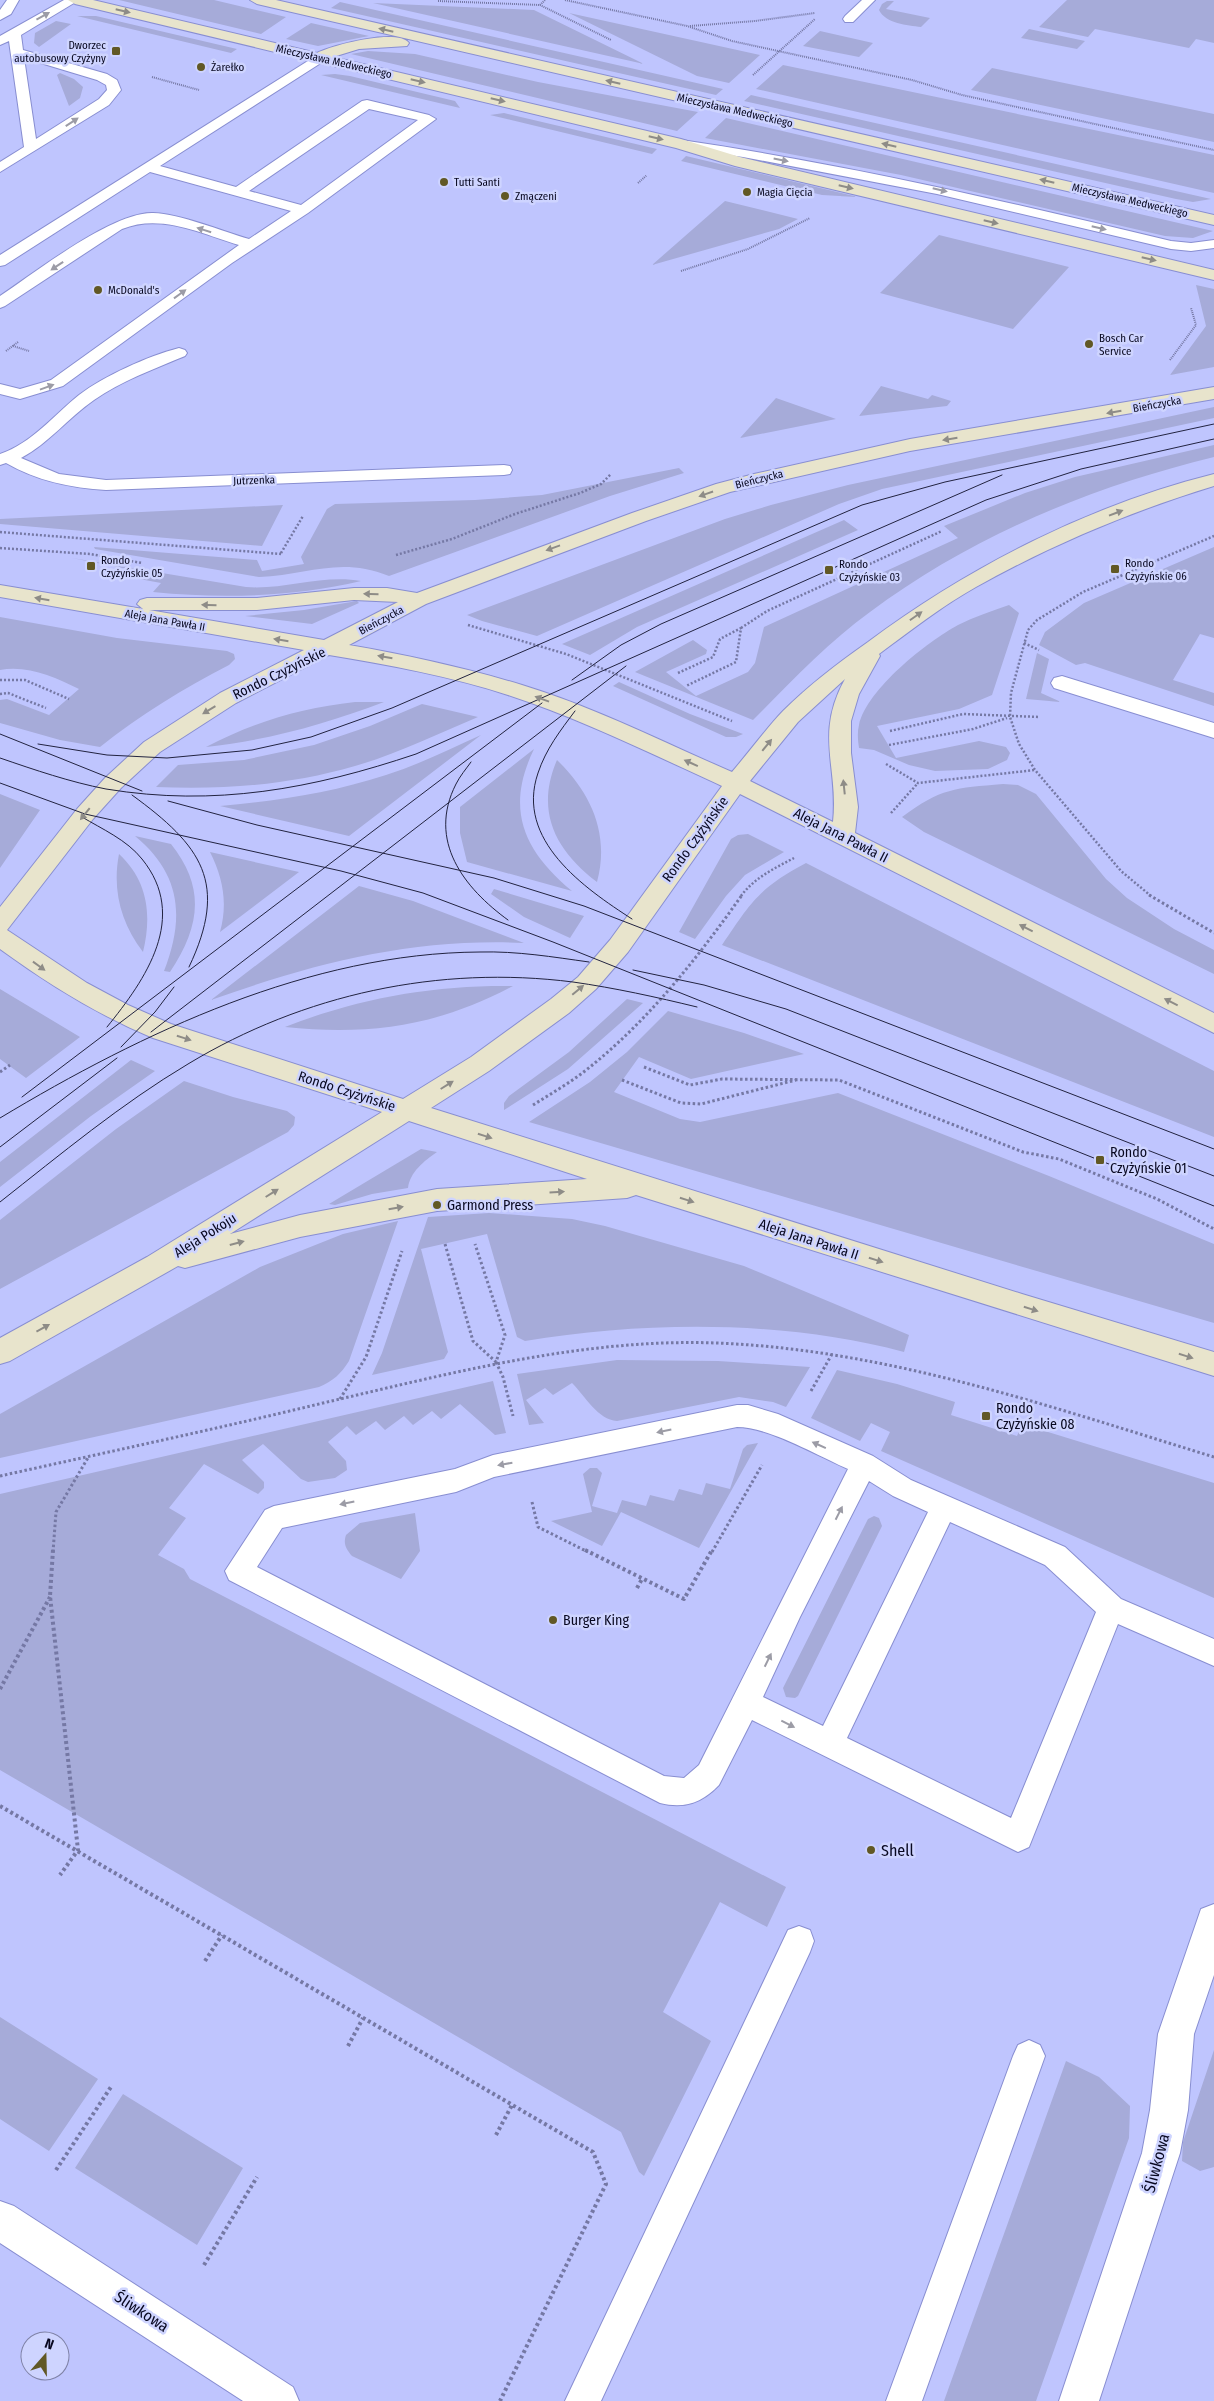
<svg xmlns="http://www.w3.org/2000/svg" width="1214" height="2401" font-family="'Fira Sans Condensed',sans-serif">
	<rect width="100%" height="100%" fill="#bfc5fe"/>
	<path fill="#a6abd9" d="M119 0H214L286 17 261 34Z
		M1067 0H1214V43L1196 39 1189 48 1095 29 1088 37 1039 27Z
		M887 1H894L886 9 930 18 921 27C907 25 886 24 879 10L882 4Z
		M340 2 723 89 716 95 331 8Z
		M373 3 534 10 644 64Z
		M569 13 760 55 729 83 697 76Z
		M77 16H96L237 49 231 53Z
		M56 21 71 24 39 47 34 43 35 33Z
		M311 23 369 36 318 46 286 39Z
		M1029 29 1085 41 1077 49 1021 38Z
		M820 31 873 43 859 57 803 46Z
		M368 51 415 54 538 82 698 112 677 131 351 54Z
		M783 65 1214 155V193L756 89Z
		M992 68 1214 114V142L971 90Z
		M60 73 74 79 83 87 80 98 69 106 57 75Z
		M335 74 350 76 455 101 460 108 321 75Z
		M751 95 1211 199 1193 202 1176 199 744 101Z
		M504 113 657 149 652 154 490 115Z
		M726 118 1213 231 1193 238 1165 236 901 175 705 138Z
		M686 156 858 197 822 195 681 161Z
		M725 201 798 219 779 229 652 265Z
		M939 235 1069 267 1013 329 880 293Z
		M1196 285 1214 289V367L1170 375 1206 326Z
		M881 386 928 399 932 395 951 401 947 406 859 416Z
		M776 398 836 419 740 438Z
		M1214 407V418L882 489 839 504 537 636 482 621 467 615 725 519 771 505 848 485Z
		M1214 445V457C1091 487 972 536 870 612 827 643 790 683 753 720L635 672 693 640 707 650 706 654 666 672 696 696 748 672 755 663 764 627 958 538 944 526 1025 493 1075 477Z
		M679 468 684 473 610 496 389 576C340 556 308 575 259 577L95 549 94 547 257 560 262 571 304 564 301 557 327 509 335 504 475 500 542 495Z
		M283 505 262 546 0 524V519Z
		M844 520 858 530 637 627 590 655 562 644Z
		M1214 547V638L1200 634 1173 680 1214 693V706L1085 663 1076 665 1039 645 1045 632 1084 603Z
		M72 558 246 587C285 590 323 574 361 581 293 597 223 599 153 592L161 583 123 576 128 569Z
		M357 601 359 603 312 624 245 616 304 610Z
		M1009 605 1019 613 992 695 959 709 877 726 896 758 979 741 1006 747 1010 753 1007 760 988 769 935 771 909 765 874 750 859 748C858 741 857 733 859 725 867 689 927 642 958 625 974 617 992 611 1009 605Z
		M0 617 117 638 227 651 234 654 235 659 229 665C183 689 141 714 100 747L60 740 0 723V700L7 699 49 715 79 689C54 677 28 665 0 670Z
		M1037 653 1049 659 1041 693 1061 702 1026 699Z
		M619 682 690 714 743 734 736 737H726L613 686Z
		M355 702H384C326 724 269 740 206 747 254 722 301 708 355 702Z
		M422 704 478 717C437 734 397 754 355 766 290 785 223 790 156 787L178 765 244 760 314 745 370 726Z
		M481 735 349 836 220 806C276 801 331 793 386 775 418 765 450 749 481 735Z
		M534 749C505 809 523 850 572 891L467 862 460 833V807Z
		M557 760C591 793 610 834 597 882 555 850 535 811 557 760Z
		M1003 784 1018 785 1036 794 1106 879 1127 898 1174 929 1214 950V974L924 832 902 817C941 788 955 788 1003 784Z
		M0 794 40 810 0 868Z
		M748 834 784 852 745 875 726 896 695 939 679 932 731 839 738 835Z
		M135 836 171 844C206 888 200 927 170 972L164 971C185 917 181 874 135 836Z
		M210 852 299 872 220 932C228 903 223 878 210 852Z
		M119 854C148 881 152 915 143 952 121 923 112 890 119 854Z
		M806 863 1214 1071V1137L722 945C751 902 759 888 806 863Z
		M359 886 413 901 524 943C412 938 315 963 211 1000Z
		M494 889 584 916 570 938 524 917 491 894Z
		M513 986C438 1026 369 1036 285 1027 359 998 433 985 513 986Z
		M0 989 80 1037 26 1078 0 1059Z
		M627 999 643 1003 568 1069 504 1110V1103L509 1096 569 1052Z
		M668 1011 744 1033 804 1054 691 1079 639 1057 614 1092 680 1119 700 1122 838 1093 1049 1176 1214 1244V1323L529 1122 590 1082 627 1052Z
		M131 1060 155 1071 91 1116 0 1187V1162Z
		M184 1081 233 1097 287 1111 295 1117 294 1125 288 1132 0 1289V1220L116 1129Z
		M421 1149 437 1152C424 1161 410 1172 408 1188L372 1194 335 1205 329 1204Z
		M489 1213 572 1219 605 1226 744 1266 909 1335 904 1352C784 1320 647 1321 525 1341L517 1337 487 1234 421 1249 448 1352 444 1359 372 1375 382 1353 428 1217Z
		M398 1221 349 1361C341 1374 333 1381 319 1387L0 1458V1414L260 1267 343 1234Z
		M617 1360 718 1361 810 1367 786 1407 773 1402 739 1397 617 1421C598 1420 585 1396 572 1383L553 1395 545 1388 526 1400 544 1423 529 1425 517 1374Z
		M837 1370 897 1384 955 1402 951 1415 1017 1436 1022 1424 1214 1483V1598L881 1451 890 1432 871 1423 860 1441 811 1418Z
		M493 1381 506 1433 495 1435 460 1404 441 1419 432 1411 413 1425 404 1416 385 1430 376 1421 356 1435 347 1426 328 1442 346 1461 347 1470 335 1478 308 1482 301 1479 263 1444 242 1460 264 1482V1488L258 1494 204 1464 169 1508 186 1518 158 1555 184 1569 190 1579 786 1887 767 1927 720 1902 663 2012 711 2041 644 2176 639 2172 621 2132 0 1770V1494Z
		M758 1443 699 1548 621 1512 602 1546 551 1521 592 1512 583 1474 590 1468H597L602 1473 592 1506 617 1513 622 1500 646 1506 650 1495 674 1501 679 1489 702 1495 706 1483 730 1489 743 1449 747 1445Z
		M415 1513 420 1551 401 1579 352 1556C346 1549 343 1544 346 1535L360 1523Z
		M874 1516 879 1518 882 1526 798 1696 795 1698 786 1697 783 1688 868 1519Z
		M0 2017 98 2079 49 2151 0 2119Z
		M1214 2050V2167L1200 2171 1182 2161 1183 2142Z
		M1066 2061 1099 2077 1130 2106 1129 2138 1036 2401H944Z
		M123 2094 243 2168 197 2245 75 2168Z"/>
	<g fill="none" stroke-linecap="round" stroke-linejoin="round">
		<defs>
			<path id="lane" d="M7 0H19L11 14 0 20V10Z
				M64 0H79L21 35 23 50 107 74 117 80 121 90 109 105 0 172V162L24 147 9 41 0 45V36ZM24 58 97 80 106 85 107 90 99 99 36 139Z
				M862 0H875L853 22H845L843 19 845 16Z
				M319 54 325 58 324 61 160 166 236 187 362 101 367 100 429 115 436 119 308 213 232 263 63 386 20 399 0 394V384L20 389 51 380 239 245C202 234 161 213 122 229L5 306 0 308V296C36 272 112 212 153 213 180 214 222 231 249 239L291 211 150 172 5 265 0 266V255ZM369 109 418 120 301 205 249 191Z
				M681 140C846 164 1009 202 1171 241L1191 243 1214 240V248L1191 251 1171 249 937 194 743 157 676 147 674 144 676 141Z
				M179 348 185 350 187 353 185 356C154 369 121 381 94 400 68 418 49 443 21 458L59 474 106 480 504 465 510 466 512 470 510 474 504 475 106 490C71 488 37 481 6 463L0 465V454C32 443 53 416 79 395 104 376 148 356 179 348Z
				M737 1405H748L778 1414 873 1456 911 1480 1065 1547 1121 1599 1214 1639V1666L1118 1624 1029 1847 1018 1852 752 1720 719 1785C702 1803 684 1809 660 1803L229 1580 225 1571 265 1510 274 1506 455 1469 493 1455ZM737 1427C769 1427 818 1456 848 1469L699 1765 684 1778 664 1776 257 1567 282 1528 456 1492 494 1477ZM869 1481 893 1496 928 1512 823 1726 763 1697 800 1617ZM950 1522 1045 1565 1096 1612 1011 1818 847 1738Z
				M799 1926 810 1930 814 1941 810 1952 601 2401H565L788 1930Z
				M1029 2040 1040 2045 1045 2056 922 2401H886L1013 2056 1018 2045Z"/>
			<path id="street" d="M1062 676 1214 723V738L1054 688 1051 683 1054 678Z
				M1214 1904V1975L1194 2034 1188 2110 1180 2153 1099 2401H1059L1142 2153 1150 2110 1158 2034 1201 1909Z
				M0 2201 14 2206 293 2387 299 2401H243L0 2243Z"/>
			<path id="secondary" d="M68 0H93L317 53C332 45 398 28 409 43L407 46 359 49 333 57 681 139 740 157 1214 270V280L735 166 676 148 75 4Z
				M250 0H276L1214 215V225L257 4Z
				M1214 387V399L910 451 730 492 646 521 426 604 349 645C407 655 466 668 522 685 594 707 663 742 732 772 749 752 765 730 783 711 809 685 838 663 868 642 970 566 1090 505 1214 474V486C1132 511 1051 545 976 587 942 606 910 631 879 654L880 656 859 694 851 721V753L858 807 855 833 1214 1013V1033L740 794 628 952 596 989 569 1013 489 1071 431 1108 1022 1294 1214 1352V1376L636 1195 627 1198 437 1211 300 1237 185 1268 178 1266 10 1361 0 1364V1338L147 1257 382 1112 153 1038C98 1015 48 984 0 949V907L77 809 105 778 144 742 220 693 304 650 0 597V585L143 609 137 604 140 600 147 598H257L354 588H387L417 593 632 513 716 484 754 474 910 439ZM354 600 398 602 324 640 149 610H257ZM329 655C389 665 450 676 508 695 581 719 652 754 722 786L610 940 578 977 551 999 471 1057 403 1099 171 1024 128 1005 87 983 7 930 93 819 121 788 160 752 236 703ZM845 679C814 735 839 767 833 822L750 781 798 722ZM409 1121 587 1179 437 1189 300 1215 230 1234Z"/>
		</defs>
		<use href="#lane" stroke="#888ed1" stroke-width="2"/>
		<use href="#street" stroke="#888ed1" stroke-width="2"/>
		<use href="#secondary" stroke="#888ed1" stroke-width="2"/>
		<path stroke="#7578a4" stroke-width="2" stroke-dasharray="1 1" stroke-linecap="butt" d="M565 0 687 26 732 41 912 80 962 95 1214 150
			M438 1 540 5 611 40
			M540 5 545 0
			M690 26 755 21 815 13
			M753 75 815 19
			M152 77 199 90
			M638 183 647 175
			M681 271 748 249 810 218
			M13 346 29 351
			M6 351 18 342
			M1170 360 1196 325 1191 308"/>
		<path stroke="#7578a4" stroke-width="2.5" stroke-dasharray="2 2" stroke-linecap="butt" d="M0 532 281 554
			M0 548 90 554 142 563
			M281 553 303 516
			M396 555 452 539 515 514 580 493 601 484 611 474
			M468 625 566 654 732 721
			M741 628 767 611 942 531
			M1024 643 1039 650
			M678 673 713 657 720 639 741 628 736 662 686 686
			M0 680H25L69 699
			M0 694 8 693 46 708
			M890 731 963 714 1040 717
			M889 745 973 729 1007 718
			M886 764 918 783 1035 770
			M891 813 918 783
			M741 896C754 878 775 868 794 858
			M1151 896 1121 871 1035 770 1019 744 1010 717 1011 693 1028 630 1037 620 1083 592 1214 536"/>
		<path stroke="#7578a4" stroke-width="3" stroke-dasharray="2.5 2.5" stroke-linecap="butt" d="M1149 895 1214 933
			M644 1067 690 1085 722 1079 839 1080 1023 1152 1059 1159 1157 1199 1214 1229
			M0 1072 10 1065
			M622 1080 681 1103 701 1104 796 1080
			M533 1105C549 1095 566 1085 581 1074 645 1025 696 960 742 895
			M445 1244 473 1341 496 1362 505 1335 475 1244
			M496 1362 503 1377 513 1416
			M811 1391 832 1354
			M340 1399 366 1357 402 1251
			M0 1476C108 1452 216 1429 323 1403 452 1373 583 1338 717 1343 889 1350 1051 1407 1214 1457
			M532 1502 538 1527 588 1552
			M53 1552 56 1512 89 1456
			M712 1552 762 1465"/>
		<path stroke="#7578a4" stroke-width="4" stroke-dasharray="3 3" stroke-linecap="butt" d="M53 1550 50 1596 78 1850 60 1875
			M585 1550 684 1599 712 1550
			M637 1588 642 1579
			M0 1689 50 1597
			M0 1806 593 2152 606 2184 500 2401
			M205 1961 222 1935
			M348 2046 363 2018
			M496 2135 512 2105
			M56 2170 111 2087
			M204 2265 257 2177"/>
		<use href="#lane" fill="#fff" fill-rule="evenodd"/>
		<use href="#street" fill="#fff" fill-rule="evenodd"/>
		<use href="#secondary" fill="#e8e4cc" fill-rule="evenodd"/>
		<path stroke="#222340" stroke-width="1" d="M572 680 621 645 661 624 1002 475
			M575 711C560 731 546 749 538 773 515 840 584 888 632 919
			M0 734 142 791
			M38 744 107 755 167 758 252 750 311 737 392 708 862 505 945 482 1214 424
			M0 758C35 770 70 782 106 789 215 807 312 789 416 754L986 500 1081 469 1214 439
			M471 762C466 769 460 776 456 784 427 841 464 888 508 920
			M0 783 85 814 341 871 423 893 553 942 1214 1206
			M132 795C202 846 229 883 189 967
			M168 801 257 825 494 878 584 906 1214 1149
			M82 817C102 829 127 840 142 859 189 917 146 979 107 1027
			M633 970 704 985 786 1009 1214 1176
			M151 1032 626 666
			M121 1047 155 1012 174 987
			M22 1097 542 703
			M0 1118C143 1032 310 953 480 952 517 951 553 957 589 962
			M0 1147 117 1058
			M0 1202C61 1154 121 1104 188 1064 304 994 439 965 573 982 615 988 656 997 697 1007"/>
	</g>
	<defs><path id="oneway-solid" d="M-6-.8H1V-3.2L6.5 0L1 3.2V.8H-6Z" transform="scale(1.25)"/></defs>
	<g fill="#8e8c87">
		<use href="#oneway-solid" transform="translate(123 11) rotate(13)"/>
		<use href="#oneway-solid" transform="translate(386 30) rotate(-167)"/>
		<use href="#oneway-solid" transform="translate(418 81) rotate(13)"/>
		<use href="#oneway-solid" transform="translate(613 82) rotate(-167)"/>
		<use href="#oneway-solid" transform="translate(498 100) rotate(13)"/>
		<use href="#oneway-solid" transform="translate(656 138) rotate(13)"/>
		<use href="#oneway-solid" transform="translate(889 145) rotate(-167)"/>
		<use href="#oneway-solid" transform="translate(1047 181) rotate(-167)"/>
		<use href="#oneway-solid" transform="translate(846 187) rotate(13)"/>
		<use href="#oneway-solid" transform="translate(991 222) rotate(13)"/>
		<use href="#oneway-solid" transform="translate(1149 259) rotate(13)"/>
		<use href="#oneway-solid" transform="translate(1114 412) rotate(170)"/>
		<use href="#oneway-solid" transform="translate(950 439) rotate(171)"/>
		<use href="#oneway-solid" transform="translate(706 494) rotate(161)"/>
		<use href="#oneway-solid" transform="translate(1116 513) rotate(-21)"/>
		<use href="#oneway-solid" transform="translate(553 548) rotate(160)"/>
		<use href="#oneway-solid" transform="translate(371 594) rotate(-179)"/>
		<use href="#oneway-solid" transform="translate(42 599) rotate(-170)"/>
		<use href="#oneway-solid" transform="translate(209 605) rotate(-178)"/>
		<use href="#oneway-solid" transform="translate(916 616) rotate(-35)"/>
		<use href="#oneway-solid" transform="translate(281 640) rotate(-171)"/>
		<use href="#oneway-solid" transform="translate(385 657) rotate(-170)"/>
		<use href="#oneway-solid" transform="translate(542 699) rotate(-160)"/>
		<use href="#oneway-solid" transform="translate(209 710) rotate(149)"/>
		<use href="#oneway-solid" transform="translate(767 745) rotate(-51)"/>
		<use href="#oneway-solid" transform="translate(691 763) rotate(-156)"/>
		<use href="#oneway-solid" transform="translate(844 787) rotate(-96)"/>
		<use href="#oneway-solid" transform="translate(85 814) rotate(129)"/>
		<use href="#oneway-solid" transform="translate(1026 928) rotate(-153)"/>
		<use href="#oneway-solid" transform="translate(39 966) rotate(36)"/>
		<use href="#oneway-solid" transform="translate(578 990) rotate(-40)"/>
		<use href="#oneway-solid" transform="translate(1171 1002) rotate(-153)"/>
		<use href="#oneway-solid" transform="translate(184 1038) rotate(17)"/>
		<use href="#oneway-solid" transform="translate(447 1085) rotate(-32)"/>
		<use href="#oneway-solid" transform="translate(485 1136) rotate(18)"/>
		<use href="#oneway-solid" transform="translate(557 1192) rotate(-4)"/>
		<use href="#oneway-solid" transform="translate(272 1193) rotate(-32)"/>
		<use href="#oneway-solid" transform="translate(687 1200) rotate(18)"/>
		<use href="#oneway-solid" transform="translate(396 1208) rotate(-10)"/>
		<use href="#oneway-solid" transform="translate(237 1243) rotate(-15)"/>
		<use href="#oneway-solid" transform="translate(876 1260) rotate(18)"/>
		<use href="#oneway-solid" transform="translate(1031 1309) rotate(17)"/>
		<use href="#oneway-solid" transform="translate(43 1328) rotate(-29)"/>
		<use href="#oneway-solid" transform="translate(1186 1356) rotate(17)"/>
	</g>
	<g fill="#9c9ca6">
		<use href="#oneway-solid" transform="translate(43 16) rotate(-29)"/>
		<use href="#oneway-solid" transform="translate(72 122) rotate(-33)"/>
		<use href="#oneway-solid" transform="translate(781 160) rotate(11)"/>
		<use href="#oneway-solid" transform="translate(940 190) rotate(13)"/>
		<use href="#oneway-solid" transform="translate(1099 228) rotate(13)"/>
		<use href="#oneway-solid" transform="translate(204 230) rotate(-163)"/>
		<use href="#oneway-solid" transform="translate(57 266) rotate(146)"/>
		<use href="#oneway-solid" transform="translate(180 294) rotate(-36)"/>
		<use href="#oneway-solid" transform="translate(47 387) rotate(-20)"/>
		<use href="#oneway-solid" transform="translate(664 1431) rotate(168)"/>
		<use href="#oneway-solid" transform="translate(819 1445) rotate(-156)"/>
		<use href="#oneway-solid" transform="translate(505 1464) rotate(170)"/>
		<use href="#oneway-solid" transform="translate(347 1503) rotate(168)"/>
		<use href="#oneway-solid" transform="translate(839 1513) rotate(-63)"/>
		<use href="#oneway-solid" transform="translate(768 1660) rotate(-64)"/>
		<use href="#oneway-solid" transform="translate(788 1724) rotate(27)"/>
	</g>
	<g fill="#615825" stroke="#ced4ff" stroke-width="2">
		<rect x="111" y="46" width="10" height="10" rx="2.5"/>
		<circle cx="201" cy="67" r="5"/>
		<circle cx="444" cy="182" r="5"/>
		<circle cx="747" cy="192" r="5"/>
		<circle cx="505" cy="196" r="5"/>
		<circle cx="98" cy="290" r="5"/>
		<circle cx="1089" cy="344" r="5"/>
		<rect x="86" y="561" width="10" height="10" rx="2.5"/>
		<rect x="1110" y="564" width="10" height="10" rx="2.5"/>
		<rect x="824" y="565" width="10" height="10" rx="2.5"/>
		<rect x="1095" y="1155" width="10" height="10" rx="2.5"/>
		<circle cx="437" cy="1205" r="5"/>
		<rect x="981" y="1411" width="10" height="10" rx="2.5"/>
		<circle cx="553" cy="1620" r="5"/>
		<circle cx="871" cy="1850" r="5"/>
	</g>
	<g text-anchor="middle" stroke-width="5" stroke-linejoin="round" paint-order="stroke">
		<g font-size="11" fill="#080820" stroke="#ced4ff" text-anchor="start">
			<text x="106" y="49" text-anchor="end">Dworzec<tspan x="106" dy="13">autobusowy Czyżyny</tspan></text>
			<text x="211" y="71">Żarełko</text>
			<text x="454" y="186">Tutti Santi</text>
			<text x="757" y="196">Magia Cięcia</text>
			<text x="515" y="200">Zmączeni</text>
			<text x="108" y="294">McDonald's</text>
			<text x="1099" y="342">Bosch Car<tspan x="1099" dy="13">Service</tspan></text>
			<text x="101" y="564">Rondo<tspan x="101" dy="13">Czyżyńskie 05</tspan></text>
			<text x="1125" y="567">Rondo<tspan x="1125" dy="13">Czyżyńskie 06</tspan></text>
			<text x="839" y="568">Rondo<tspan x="839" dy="13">Czyżyńskie 03</tspan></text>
		</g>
		<g font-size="11" fill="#080820" stroke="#ced4ff">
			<text transform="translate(334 61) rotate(13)" y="4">Mieczysława Medweckiego</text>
			<text transform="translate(735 110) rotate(13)" y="4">Mieczysława Medweckiego</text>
			<text transform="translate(1130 200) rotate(13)" y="4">Mieczysława Medweckiego</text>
			<text transform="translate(1157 404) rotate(-10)" y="4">Bieńczycka</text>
			<text transform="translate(759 479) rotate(-14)" y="4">Bieńczycka</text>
			<text transform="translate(254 480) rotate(-2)" y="4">Jutrzenka</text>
			<text transform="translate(165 620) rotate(10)" y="4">Aleja Jana Pawła II</text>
			<text transform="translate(381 620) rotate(-28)" y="4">Bieńczycka</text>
		</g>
		<g font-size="14" fill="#080820" stroke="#ced4ff">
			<text transform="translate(279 673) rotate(-26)" y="5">Rondo Czyżyńskie</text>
			<text transform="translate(841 835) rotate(27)" y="5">Aleja Jana Pawła II</text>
			<text transform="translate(695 839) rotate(-54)" y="5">Rondo Czyżyńskie</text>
			<text transform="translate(347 1091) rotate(18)" y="5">Rondo Czyżyńskie</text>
			<text transform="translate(205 1235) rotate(-32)" y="5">Aleja Pokoju</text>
			<text transform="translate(809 1239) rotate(18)" y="5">Aleja Jana Pawła II</text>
		</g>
		<g font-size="14" fill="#080820" stroke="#ced4ff" text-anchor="start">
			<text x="1110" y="1157">Rondo<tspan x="1110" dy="16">Czyżyńskie 01</tspan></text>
			<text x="447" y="1210">Garmond Press</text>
			<text x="996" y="1413">Rondo<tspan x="996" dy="16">Czyżyńskie 08</tspan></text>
			<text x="563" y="1625">Burger King</text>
		</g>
		<g font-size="16" fill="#080820" stroke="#ced4ff" text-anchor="start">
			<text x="881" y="1856">Shell</text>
		</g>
		<g font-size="16" fill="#080820" stroke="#ced4ff">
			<text transform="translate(1156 2163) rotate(-75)" y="6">Śliwkowa</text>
			<text transform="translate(142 2311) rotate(33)" y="6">Śliwkowa</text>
		</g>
	</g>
	<g transform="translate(45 2356) rotate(20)"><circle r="24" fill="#ced4ff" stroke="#7f82a6"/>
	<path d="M0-4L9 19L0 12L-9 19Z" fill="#615825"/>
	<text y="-8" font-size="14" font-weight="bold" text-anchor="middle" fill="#080820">N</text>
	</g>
</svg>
